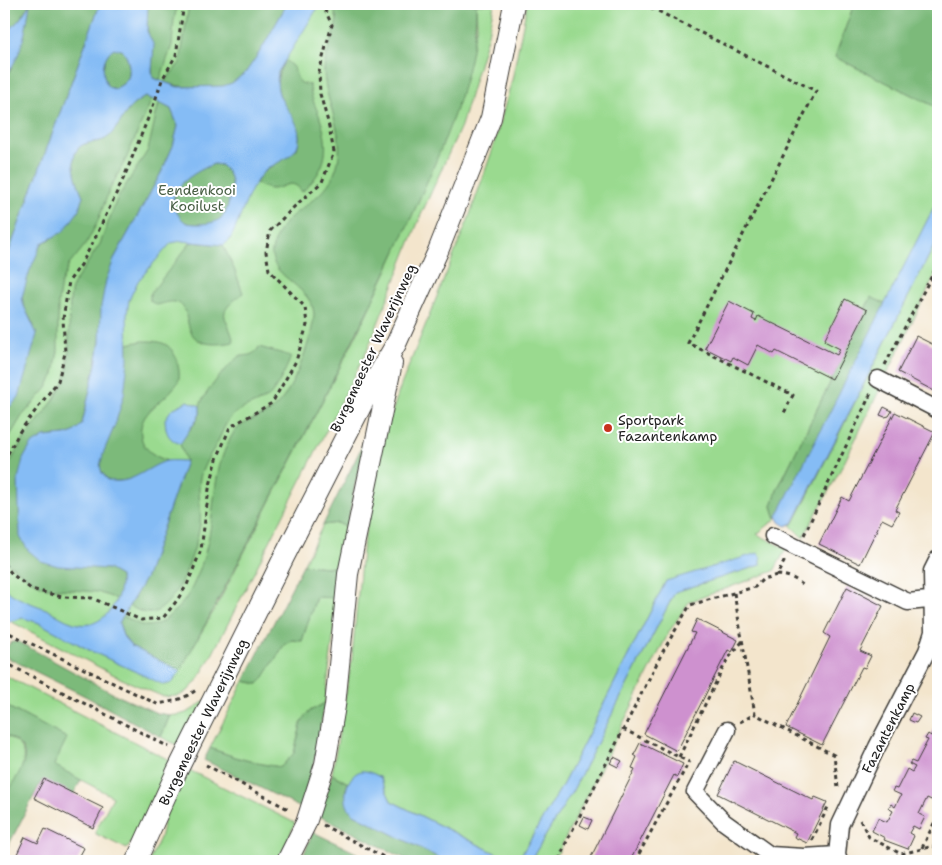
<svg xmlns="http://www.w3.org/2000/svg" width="942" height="865" font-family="'Shantell Sans',sans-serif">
	<rect width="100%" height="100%" fill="#fff"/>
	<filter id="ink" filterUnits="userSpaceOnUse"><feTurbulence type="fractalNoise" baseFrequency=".02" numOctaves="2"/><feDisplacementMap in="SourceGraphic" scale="10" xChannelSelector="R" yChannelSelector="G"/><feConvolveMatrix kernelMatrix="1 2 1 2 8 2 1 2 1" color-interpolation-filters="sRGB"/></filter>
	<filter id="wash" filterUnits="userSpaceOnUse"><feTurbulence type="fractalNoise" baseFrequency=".0096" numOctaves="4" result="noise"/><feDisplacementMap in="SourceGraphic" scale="20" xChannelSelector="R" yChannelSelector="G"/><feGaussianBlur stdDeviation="1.12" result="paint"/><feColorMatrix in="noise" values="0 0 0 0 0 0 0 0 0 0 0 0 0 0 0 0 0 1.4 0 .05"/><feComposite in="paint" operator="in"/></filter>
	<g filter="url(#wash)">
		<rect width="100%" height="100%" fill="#f3e5cc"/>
		<path fill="#9ada8f" stroke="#5b7b56" d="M4 4H468L167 677 57 632 91 651 172 683 216 607 356 336 387 271 429 175 465 78 477 25 476 4H494L488 34 461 126 421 215 367 351 212 655 197 681 189 690 179 696 164 697 122 679 10 621 23 617 4 611Z
			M527 4H854L835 57 938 108V199L885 304 872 298 777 490 772 506 776 519 757 534 786 549 774 571 689 602 669 632 558 853 547 861H533L532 858 572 792 675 592 761 565 666 581 562 786 520 857 511 861 391 801 380 777C366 770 358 771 348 783L332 774 352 658 362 551 381 446 401 385 468 220 492 151 512 80Z
			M938 238V269L844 463 803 538 790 525 794 523Z
			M338 523 347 528 341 568 303 565 323 525Z
			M316 597 338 598 325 703 310 711 302 721 294 753 281 767C256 764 233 757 210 748L244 681 258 684 262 679 284 645 292 640 302 641Z
			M4 675 175 763 157 803 127 849 96 834V830L113 797 53 765 66 738 4 705Z
			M207 699 183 748 161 737 170 715C185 717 195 708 207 699Z
			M4 735C41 750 16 779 4 803Z
			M185 768 295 823 279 861H149L160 838 168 804Z"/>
		<path fill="#7bba7a" stroke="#4c6b4b" d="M4 4H100L4 265V77L11 70 29 5 20 19 4 36Z
			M148 4H178L174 19 172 45 160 80 153 78C152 71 153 65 152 58 150 39 144 23 148 4Z
			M189 4H287C274 26 254 71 233 83 224 88 212 87 202 87 188 87 177 87 164 82L180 63Z
			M329 4H476C478 72 439 154 412 216 375 298 335 377 293 457 256 528 219 600 180 671L131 646 123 636 119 623 123 616C131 620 139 626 148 626 157 626 167 619 173 612 178 608 183 603 186 598 195 584 202 565 206 549 216 513 211 474 230 439 241 417 260 422 275 407 292 392 305 355 311 333 312 327 314 320 314 314 312 287 273 278 272 255 271 252 273 247 274 244 282 210 320 206 334 174 350 138 325 107 324 71 324 56 334 36 337 20L335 13Z
			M854 4H938V108L835 57Z
			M114 48C115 48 121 50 122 50 128 54 131 72 128 78 126 83 119 86 115 89L108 87C101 75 101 57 114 48Z
			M285 60C288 63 292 65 294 69 299 80 296 83 310 85 310 96 315 105 319 115 330 147 329 167 302 192 292 177 285 188 272 189 266 189 261 186 256 183L262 173 297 149C298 145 299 140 299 137 299 131 295 123 292 118 278 95 271 85 285 60Z
			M145 97 152 99 126 159 109 191 97 223 86 244 69 265 61 283 58 303V351L54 374 47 388 22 416 4 446V410L12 405 34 326C31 319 26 312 23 304 19 287 35 259 42 243L51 239 83 196C76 181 64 148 88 143 98 141 105 142 112 133 126 117 123 109 145 97Z
			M159 102 171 109 178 126 173 146 161 173 115 257 96 364 82 424 74 432 65 435 44 437 85 566 109 569 120 576 121 586 117 599 97 592 47 588 32 581 8 563 4 558V474L21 443 54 400 64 382 68 367 70 300 72 286 100 244 117 199 148 150Z
			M214 164 221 165C234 178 232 183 229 200 227 215 220 223 204 224 198 224 191 225 185 222 168 212 173 189 186 179 193 172 204 168 214 164Z
			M191 242 223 245 235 271 243 293C214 316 226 312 234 342 170 354 199 307 175 302 170 301 161 304 156 305L150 301V294Z
			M871 297 885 304 776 519 772 506 777 490 866 310 865 309Z
			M143 341C157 341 169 341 175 356 178 364 181 374 178 382 177 385 173 388 171 391 158 405 138 414 141 436 143 450 155 456 167 461 149 471 129 485 108 480 105 476 101 472 100 467 99 452 111 437 115 423 124 398 128 371 127 344Z
			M259 347 291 356C288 366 275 393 267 398 252 406 235 408 226 424 223 429 221 435 218 441 212 453 203 464 200 478 197 493 202 509 200 524 197 547 177 609 151 613 143 614 136 609 129 606L146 577 186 461 180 444C185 433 196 425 200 414 201 410 199 410 200 406 204 392 228 366 239 356 248 356 255 355 259 347Z
			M370 430 355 484 347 528 338 523 323 525Z
			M303 565 341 568 338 598 316 597 302 641 292 640 284 645 262 680 258 684 244 681Z
			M12 642H19L114 694 157 713 170 715 161 737 83 695 4 656V649Z
			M325 703 314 763 301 808 204 760 210 748C233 757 256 764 281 767L294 753 302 721 310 711Z
			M4 705 67 738 54 765 81 780 73 795 42 780 4 854C4 842 1 813 4 803 11 777 46 752 4 735Z
			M332 774 348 783 345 792 354 814 445 861H410L319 816Z
			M313 832 373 861H334L321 855 319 861H301Z"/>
		<path fill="#85bcf5" stroke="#506c88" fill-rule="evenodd" d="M30 4C26 29 22 58 4 77V36L20 19Z
			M100 4H148L147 31 154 46 152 71 153 78 178 87 223 86 232 83 246 72 261 50 287 4H320L278 72C272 105 298 111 299 136 300 160 273 160 261 175 246 194 241 220 229 241L223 245 182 241 171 243 138 281 129 300 127 314 128 360 124 395 115 425 104 451 100 466 102 473 108 480C131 486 145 468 166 461 172 460 180 461 186 461L146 577 119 623 123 636 131 646 180 671 172 683 164 685 91 651 39 623 23 618 11 621 4 625V588C16 599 31 603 46 609 55 613 63 620 74 623 102 632 123 601 120 576L108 569 58 566 41 561 28 550 20 537 18 479 23 459 31 445 44 437 65 435 74 432 82 424 96 364 100 342 101 306 106 280 115 257 161 173 173 146 178 126 171 109 152 99 145 97C123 109 126 117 112 133 105 142 98 141 88 143 64 148 76 181 83 196L78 212 63 232 42 243 30 270 22 297 24 306 37 334 19 397 12 405 4 410V265ZM114 48C115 49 121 50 122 50 128 54 131 72 128 78 125 84 119 86 115 89L108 87C101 75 101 57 114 48ZM214 164 221 165C234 178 232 183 229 200 226 219 218 223 200 224 196 224 189 224 185 222 181 219 178 214 175 210 165 188 198 170 214 164Z
			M938 199V238L793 523 786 526 780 522 777 516Z
			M188 401 200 406V414L180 444C167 438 166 433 165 419L172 409Z
			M758 553 761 558V565L675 592 572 792 532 858 533 861H445L354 814C351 811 348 808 347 805 343 793 348 775 361 771 367 770 374 774 380 777L391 801 511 861 520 857 562 786 666 581Z"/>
		<g id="blocks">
			<path fill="#ce91cf" d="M845 299 867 310 832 379 776 351 774 354 758 345 748 365 733 357 731 361 705 348 729 301 754 314 752 319 756 321 758 316 837 355 840 349 824 341Z
				M916 336 938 347V393L898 372Z
				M884 407 892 411 889 416 885 417 880 415Z
				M895 412 935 432 895 510 899 512 892 524 882 519 860 564 819 544 842 497 849 501Z
				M847 587 883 606 860 651 871 656 865 668 862 667 822 745 786 727 830 637 824 633Z
				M697 619 738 640 732 652 728 650 677 751 644 734 695 633 691 632Z
				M912 713 920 717 916 723 909 720Z
				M938 720V778L933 785 938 788V803L927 798 919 814 925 817 919 829 913 826 909 833 914 836 908 849 884 840 885 838 872 831 878 818 887 822 893 811 888 808 891 804 895 807 901 795 892 791 894 788 897 789 907 769 912 772 915 767 909 764 911 761 916 763 928 740 925 739 928 734 931 736Z
				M640 743 683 764 677 777 674 775 630 861H594L590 859 635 769 632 768 637 757 634 755Z
				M614 757 622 761 618 767 610 763Z
				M734 761 813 800 815 797 827 802 807 843 794 837 796 833 718 794Z
				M44 779 103 808 93 828 34 798Z
				M584 817 592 820 588 829 580 825Z
				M45 829 84 848 77 861H32L17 854 25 837 38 843Z"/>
		</g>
	</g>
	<g filter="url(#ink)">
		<use href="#blocks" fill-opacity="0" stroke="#3c3a36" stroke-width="1"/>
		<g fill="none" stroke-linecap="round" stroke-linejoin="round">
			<defs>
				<path id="minor" d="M878 379 938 410
					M773 536 908 602 938 599
					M727 730 695 792 724 822 770 855 804 857 837 855
					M839 861 837 855 840 825 877 747 927 651 933 632 932 571 938 559"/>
				<path id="tertiary" d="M136 861 177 771 284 557 371 387 396 344 438 251 491 118 514 4
					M287 861 306 823 325 764 335 706 348 574 392 363"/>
			</defs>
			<use href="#minor" stroke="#3c3a36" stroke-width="19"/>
			<use href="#tertiary" stroke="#3c3a36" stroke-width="22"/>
			<path stroke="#3c3a36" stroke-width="3" stroke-dasharray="4 4" stroke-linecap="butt" d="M644 4 816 91 688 343 793 395 784 413
				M885 365 938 264
				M4 461 20 431 58 381 65 353 63 319 69 281 81 265 96 236 125 175 155 101 162 80 176 55 184 4
				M804 535 871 393
				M4 564 12 574 31 589 62 597 92 598 141 620 163 618 175 603 187 585 201 550 209 489 217 459 230 427 272 403 296 361 307 325 305 307 269 270 266 252 270 231 295 206 322 182 334 152 328 122 320 94 319 72 332 25 323 6 320 4
				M777 575C789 575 796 579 805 587
				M734 593 755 714 834 755 838 788
				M4 638 9 633 157 704C172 702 184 699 196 690
				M4 662 169 747
				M740 722 755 714
				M623 729 689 762
				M679 757 727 660 742 642
				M206 765 288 809
				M860 820 869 837 901 854 938 845
				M323 825 391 861
				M812 840 828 807
				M922 848 938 815
				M559 860 565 845 662 653 690 605 755 587 763 579 777 575 785 560
				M556 861H564
				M635 861 689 762"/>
			<use href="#minor" stroke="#fff" stroke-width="16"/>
			<use href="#tertiary" stroke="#fff" stroke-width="20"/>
		</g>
	</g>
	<circle fill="#c8321e" stroke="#fff" stroke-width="2" cx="608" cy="428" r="5"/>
	<g text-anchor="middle" stroke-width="4" stroke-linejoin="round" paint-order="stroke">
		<g font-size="14" fill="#485e44" stroke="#fff">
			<text x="197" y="195">Eendenkooi<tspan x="197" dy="16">Kooilust</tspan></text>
		</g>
		<g font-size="14" fill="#1c1c1c" stroke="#fff">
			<text transform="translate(373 348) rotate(-65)" y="5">Burgemeester Waverijnweg</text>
			<text transform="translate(203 722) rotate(-64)" y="5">Burgemeester Waverijnweg</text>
			<text transform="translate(888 728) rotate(-63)" y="5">Fazantenkamp</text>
		</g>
		<g font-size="14" fill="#1c1c1c" stroke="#fff" text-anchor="start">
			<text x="618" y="425">Sportpark<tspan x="618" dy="16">Fazantenkamp</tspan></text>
		</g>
	</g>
	<rect width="942" height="865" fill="none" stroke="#fff" stroke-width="20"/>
</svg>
